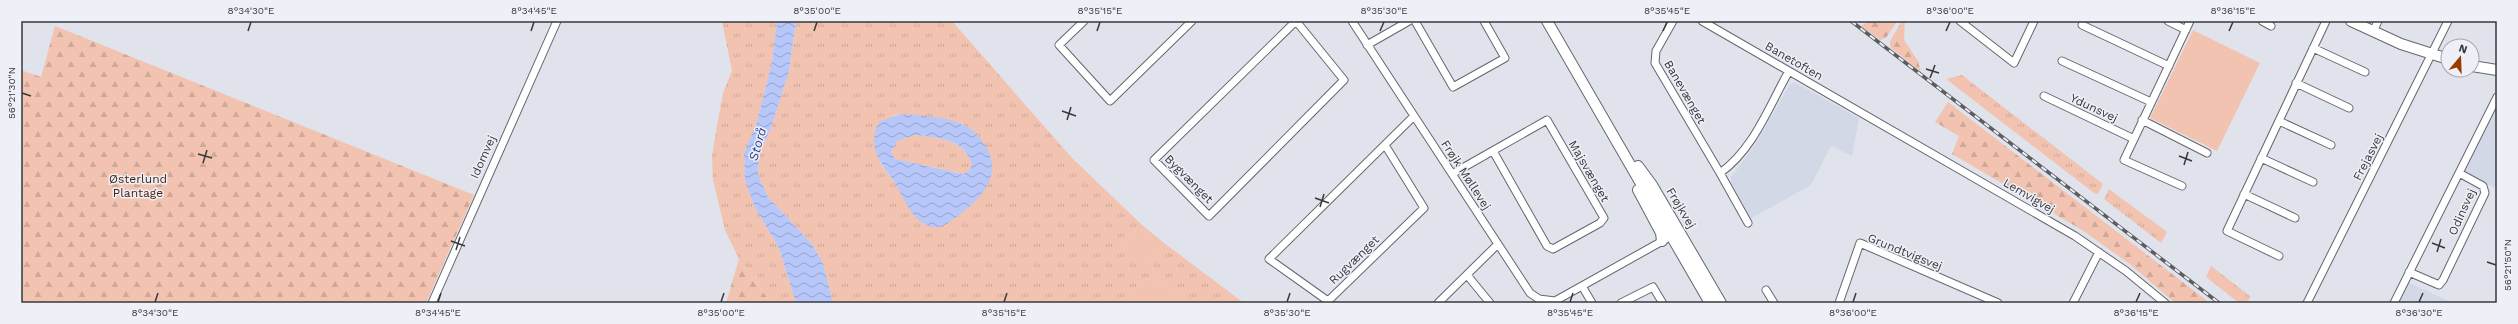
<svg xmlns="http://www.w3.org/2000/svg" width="2518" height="324" font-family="'Work Sans',sans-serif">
	<defs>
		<pattern id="grass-tufts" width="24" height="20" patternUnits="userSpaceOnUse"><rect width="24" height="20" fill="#f2c3b0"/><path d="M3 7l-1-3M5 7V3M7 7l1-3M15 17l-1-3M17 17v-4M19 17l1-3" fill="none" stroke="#d0a898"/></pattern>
		<pattern id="forest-firs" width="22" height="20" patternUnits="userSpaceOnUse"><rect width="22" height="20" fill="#f2c3b0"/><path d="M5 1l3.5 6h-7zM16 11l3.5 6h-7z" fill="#d0a898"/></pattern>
		<pattern id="water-waves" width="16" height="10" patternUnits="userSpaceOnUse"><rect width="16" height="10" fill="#b7c7f9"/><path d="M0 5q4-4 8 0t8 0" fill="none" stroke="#96a3cb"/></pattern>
	</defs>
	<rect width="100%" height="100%" fill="#e0e3eb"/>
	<path fill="#d3d8e7" d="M1794 82 1859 118 1852 156 1831 146 1811 185 1750 219 1731 182V177L1755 145 1790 84Z
		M2497 104V189L2462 172Z
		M2408 282 2453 303H2398Z"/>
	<path fill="url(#grass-tufts)" fill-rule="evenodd" d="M722 21H777L772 62 757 122 744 153 745 180 755 208 779 248 796 303H771L739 259 725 230 713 180 712 157 716 131 723 93 732 71Z
		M796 21H952L1071 157 1141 224 1126 243 1145 263 1164 243 1244 303H1190L1156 279 1143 280 1127 303H833L823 263 811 243 768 197 758 175 759 155 771 128 789 71ZM901 114 945 119 963 124 987 149 932 227 910 210 899 188 880 163 892 116Z
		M1962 75 2103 184 2098 194 2094 193 1946 79Z
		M915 135C939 138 962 138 972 164L969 171 964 174 895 159 891 152 897 141Z
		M2109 189 2167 232 2161 243 2104 199Z
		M2211 266 2250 296 2248 303H2239L2206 277Z"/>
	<path fill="url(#forest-firs)" d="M1869 21H1897L1886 38 1880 40 1861 26Z
		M1902 21H1905L1904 40 1918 61 1921 72 1890 47V41Z
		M55 26 474 195 426 303H21V70L41 77Z
		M1948 102 2210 303H2175L2131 265 2082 230 1952 154 1959 136 1935 122Z
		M739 259 771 303H726Z"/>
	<path fill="#f2c3b0" d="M2193 30 2260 63 2217 151 2150 118Z
		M1141 224 1164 243 1145 263 1126 247V243Z
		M1156 279 1190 303H1127L1143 280Z"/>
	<path fill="url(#water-waves)" fill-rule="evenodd" d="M777 21H796L789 71 771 128 759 155 758 175 768 197 811 243 823 263 833 303H796L779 248 755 208 745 180 744 153 757 122 772 62Z
		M901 114C922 116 945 116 964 125 974 130 979 136 985 145 1004 174 982 198 959 215 951 221 943 229 932 227 911 223 902 192 891 177 877 160 868 143 879 122ZM915 135C939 138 963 138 972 164L969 171 963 174 895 159 891 152 897 141Z"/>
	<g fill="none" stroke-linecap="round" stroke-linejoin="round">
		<defs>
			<path id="street" d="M1084 21 1059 45 1110 101 1192 21
				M1296 21 1344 80 1209 216 1154 160 1296 21
				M1352 21 1530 293 1539 299 1555 301 1666 239
				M1415 21 1453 87 1505 58 1484 21
				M1673 21 1656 51 1655 63 1720 173C1754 149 1769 106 1789 71
				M1702 21 2075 236 2126 271 2165 303
				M1960 21 2014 63 2034 21
				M2168 21 2186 30
				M2262 21 2271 26
				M2082 25 2169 66
				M2373 32 2378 21
				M1367 45 1409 21
				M2313 48 2365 72
				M2062 61 2151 102
				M2296 83 2349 108
				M2044 96 2134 139
				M2142 120 2207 153
				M2279 121 2331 145
				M1385 145 1424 208 1328 301 1269 259 1414 116
				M2261 158 2313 182
				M1720 173 1748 223
				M1452 174 1547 120 1604 218 1600 223 1553 249 1547 246 1493 151
				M2182 186 2124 160 2190 21
				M2244 194 2295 218
				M2279 256 2227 231 2326 21
				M2409 272 2439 285 2443 280 2485 193 2483 186 2459 173
				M1467 275 1490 303
				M1582 286 1592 303
				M1766 290 1774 303
				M432 303 557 21
				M1438 303 1498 244
				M1621 303 1653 287 1662 302
				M1839 303 1860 243 1998 303
				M2073 303 2099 252
				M2307 303 2448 21
				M2394 303 2497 97"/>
			<path id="secondary" d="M1547 21 1710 303
				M2351 21 2401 44 2448 59
				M2472 66 2497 70
				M1638 166 1652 185 1721 303
				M1638 190 1661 233 1662 241"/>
		</defs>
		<use href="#street" stroke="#65676e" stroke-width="9"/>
		<use href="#secondary" stroke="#65676e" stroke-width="12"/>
		<use href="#street" stroke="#fff" stroke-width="7"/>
		<use href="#secondary" stroke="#fff" stroke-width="10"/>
		<defs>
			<path id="rail" d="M1851 21 2219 303"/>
		</defs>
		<use href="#rail" stroke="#5c5d61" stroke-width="3.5"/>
		<use href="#rail" stroke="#eef0f8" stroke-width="2" stroke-dasharray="6" stroke-linecap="butt"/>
	</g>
	<path fill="none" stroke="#38393c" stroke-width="1.5" d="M248 31 251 22M531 31 534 22M814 31 817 22M1097 31 1100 22M1380 31 1384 22M1663 31 1667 22M1946 31 1950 22M2229 31 2233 22M1926 69 1939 73M1930 78 1935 65M22 93 31 96M1062 111 1076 116M1067 120 1071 107M198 154 212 158M2179 156 2192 161M203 163 207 150M2184 165 2188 152M1315 198 1329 203M1320 207 1324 194M451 241 465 246M2432 243 2445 248M456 250 460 237M2437 252 2441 239M2487 262 2496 265M155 302 158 293M438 302 441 293M721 302 724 293M1004 302 1007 293M1287 302 1290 293M1570 302 1573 293M1853 302 1856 293M2136 302 2140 293M2419 302 2423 293"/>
	<g text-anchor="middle" stroke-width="3" stroke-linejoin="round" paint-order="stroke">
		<g font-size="12" fill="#38393c" stroke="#eef0f8">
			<text transform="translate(1794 61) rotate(30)" y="4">Banetoften</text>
			<text transform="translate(1685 92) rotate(60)" y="4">Banevænget</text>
			<text transform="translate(2094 108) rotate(25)" y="4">Ydunsvej</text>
			<text transform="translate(483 157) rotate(-66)" y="4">Idomvej</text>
			<text transform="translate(2368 157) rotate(-63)" y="4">Frejasvej</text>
			<text transform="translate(1589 171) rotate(60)" y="4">Majsvænget</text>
			<text transform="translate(1466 175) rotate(57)" y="4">Frøjk Møllevej</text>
			<text transform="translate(1189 179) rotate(45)" y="4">Bygvænget</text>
			<text transform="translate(2029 196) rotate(30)" y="4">Lemvigvej</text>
			<text transform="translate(1681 208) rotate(59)" y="4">Frøjkvej</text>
			<text transform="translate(2462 212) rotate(-66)" y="4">Odinsvej</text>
			<text transform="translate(1905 252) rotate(22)" y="4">Grundtvigsvej</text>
			<text transform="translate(1354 260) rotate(-44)" y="4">Rugvænget</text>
		</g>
		<g font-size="12" fill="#461b08" stroke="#eef0f8">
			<text x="138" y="183">Østerlund<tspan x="138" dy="14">Plantage</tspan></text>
		</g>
		<g font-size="13" font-style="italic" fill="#33448b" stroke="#eef0f8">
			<text transform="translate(757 144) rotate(-74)" y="5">Storå</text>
		</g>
	</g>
	<rect width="2518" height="324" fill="none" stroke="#eef0f8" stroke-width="44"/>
	<g transform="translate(2460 58) rotate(19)"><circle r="19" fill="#eef0f8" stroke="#a5a7ad"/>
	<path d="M0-3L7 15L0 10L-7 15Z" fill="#9c3900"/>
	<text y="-6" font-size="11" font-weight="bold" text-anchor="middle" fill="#38393c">N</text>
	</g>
	<rect x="22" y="22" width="2474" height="280" fill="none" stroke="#38393c" stroke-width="1.5"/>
	<g font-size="10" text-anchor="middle" fill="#38393c">
		<text x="251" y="14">8°34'30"E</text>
		<text x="534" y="14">8°34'45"E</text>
		<text x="817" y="14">8°35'00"E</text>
		<text x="1100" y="14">8°35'15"E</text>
		<text x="1384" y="14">8°35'30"E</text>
		<text x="1667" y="14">8°35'45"E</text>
		<text x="1950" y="14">8°36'00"E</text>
		<text x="2233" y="14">8°36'15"E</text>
		<text transform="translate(11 93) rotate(-90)" y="4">56°21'30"N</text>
		<text transform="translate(2507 265) rotate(-90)" y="4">56°21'50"N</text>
		<text x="155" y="316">8°34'30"E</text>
		<text x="438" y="316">8°34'45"E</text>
		<text x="721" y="316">8°35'00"E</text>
		<text x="1004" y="316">8°35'15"E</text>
		<text x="1287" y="316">8°35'30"E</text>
		<text x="1570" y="316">8°35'45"E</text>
		<text x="1853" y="316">8°36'00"E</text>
		<text x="2136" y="316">8°36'15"E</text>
		<text x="2419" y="316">8°36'30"E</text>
	</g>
</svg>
